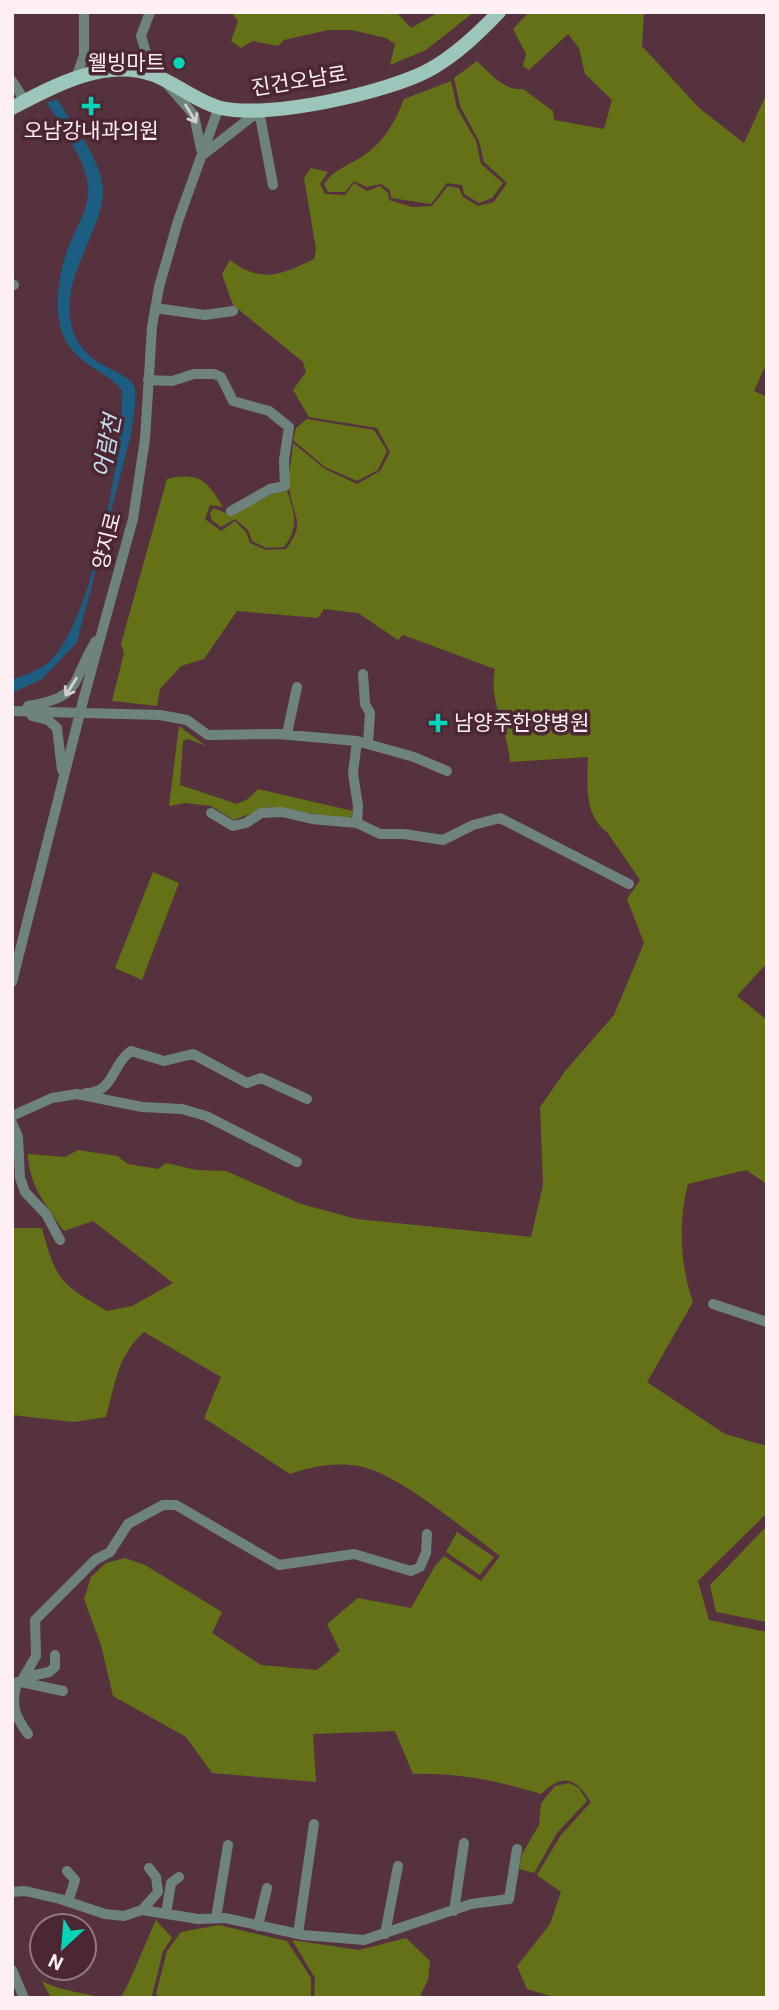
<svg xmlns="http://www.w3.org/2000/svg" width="779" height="2010" font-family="Roboto,'Noto Sans KR',sans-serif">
	<rect width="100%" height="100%" fill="#56323f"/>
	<path fill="#647117" d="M231 12H396L411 28 439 12H474L426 50 390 65 395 44 386 38 352 30H328L284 40 278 46 253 41 241 48 231 41 238 21Z
		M529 12H644L642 46 699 108 744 143 767 93V362L754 391 767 397V963L737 996 767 1020V1184L746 1170 688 1184C678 1221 680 1266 693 1302L647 1382 725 1434 767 1446V1513L698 1581 709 1620 767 1632V1998H557L527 1989 517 1966 550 1924 561 1892 537 1875 561 1835 591 1802C575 1777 563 1773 541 1794 499 1781 457 1772 413 1774L395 1731 313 1734 316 1782 212 1773 186 1737 113 1696 101 1645 84 1599 91 1577 106 1563 125 1558 145 1565 222 1612 212 1633 261 1665 317 1670 340 1651 327 1624 358 1598 411 1608 435 1566 444 1556 481 1581 500 1556C466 1531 398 1473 359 1466 335 1462 312 1466 290 1474L204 1418 221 1377 144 1332C117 1356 115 1385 106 1417L74 1422 12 1415V1228H42C56 1281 61 1284 107 1311L132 1306 173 1283 93 1221 64 1231C46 1205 29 1186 28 1154L65 1157 78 1150 117 1156 128 1164 158 1169 166 1163 196 1170 226 1171 301 1204 357 1219 531 1237 543 1185 540 1107 566 1070 614 1015 644 943 627 899 640 880 607 832C584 816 587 782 588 757L510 762C508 729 488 701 495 669L403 635 398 640 358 613 324 609 318 618 237 611 204 659 181 666 160 689 157 706 112 701 124 653 121 644 167 479C199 472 206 480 223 507L210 505 205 519 221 531 235 521 246 532 250 543 266 550 286 549C305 524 295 520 290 493 287 478 292 459 293 443L325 469 357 484 380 471 390 452 377 428 309 417 293 390 306 372 303 362 233 305 222 274 230 260C262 284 281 275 314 259L316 249 304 178 311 168 328 172 320 184 325 194 345 195 354 183 367 191 380 186 388 193 389 200 412 207 432 206 448 186 459 188 463 197 478 206 494 202 507 183 484 162 479 141 460 106 454 78 477 61C491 74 504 91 523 89L553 111 554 120 604 129 612 100 585 74 579 48 568 34 529 70 523 66 526 54 513 29Z
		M451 81 457 108 476 141 481 164 503 183 492 198 479 203 464 194 462 185 447 183 431 204 391 198 390 190 381 184 367 187 354 181 345 192H328L324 184C334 169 348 166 363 156 384 142 395 122 404 99Z
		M307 419 374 430 387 451 378 470 357 481 325 467 293 440 296 428Z
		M287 491C295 513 299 528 284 547L267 548 252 541 248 530 235 519 221 527 212 520 210 514 213 508 231 515 273 493Z
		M179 726 206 746 188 739 183 741 180 785 237 804 248 799 258 789 353 811 352 816 348 819 269 807 234 820 211 806 185 803 169 806Z
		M153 872 179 883 142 980 115 968Z
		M767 1526V1622L716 1612 710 1585Z
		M457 1532 494 1557 480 1575 446 1552Z
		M569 1783 579 1788 587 1801 557 1833 534 1873 519 1869 522 1854 539 1825 541 1803 555 1786Z
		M156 1920 172 1938 163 1951 152 1996 155 1998H120C127 1991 149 1934 156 1920Z
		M219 1925 287 1941 311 1978V1998H161L156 1994 167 1951 181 1932Z
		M406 1938 430 1961 428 1980 419 1998H314L315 1978 292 1940 359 1950Z
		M42 1981C61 1992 80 1991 101 1998H51Z"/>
	<path fill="#1c5e82" d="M57 99C73 126 96 151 102 183 110 225 55 277 73 331 85 368 129 371 134 386 138 399 132 421 131 434L77 642 42 679 12 693V680C24 675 41 670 50 661 92 623 125 446 122 390 105 370 81 367 66 341 51 314 59 268 71 241 79 223 90 205 88 185 86 161 60 124 47 103Z"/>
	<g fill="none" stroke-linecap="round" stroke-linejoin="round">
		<path stroke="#6e837e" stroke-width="10" d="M150 12 141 36 153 75
			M76 78 84 55V12
			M12 81 25 101
			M168 85 194 115 201 149
			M204 154 259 111 273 185
			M12 284 14 285
			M155 308 205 315 233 311
			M148 380 172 381 194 374H214L221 377 233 401 269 411 289 427 284 460 285 486 270 489 231 511
			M363 674 365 704 370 713 368 744
			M28 706C83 697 70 683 96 641
			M12 711 160 715 187 720 208 735 278 734 357 741 414 757 447 771
			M32 716 48 720 57 728 62 770
			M287 734 297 687
			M357 741 353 773 358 806 357 823
			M211 813 233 826 246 823 261 813 282 812 312 819 357 823 380 834H404L443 840 473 825 500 818 629 884
			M12 982 84 697 133 519 145 439 152 327 159 287 178 221 219 107
			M86 1093C115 1092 111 1065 131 1051L164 1061 193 1054 247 1083 261 1078 307 1099
			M12 1116 52 1098 77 1094 142 1107 182 1109 206 1116 297 1162
			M12 1123 18 1137 20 1178 25 1192 46 1214 60 1240
			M713 1304 767 1322
			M26 1677 49 1672 55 1667V1655
			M17 1682C11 1706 14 1715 28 1734
			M21 1682 63 1691
			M12 1683 21 1682 36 1656 35 1620 95 1560 110 1552 128 1524 163 1505H176L279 1565 354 1554 411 1571 420 1567 426 1553 427 1534
			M67 1871 75 1880 68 1902
			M12 1892 25 1891 60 1899 105 1914 124 1916 142 1910 198 1919 225 1918 303 1935 364 1940 471 1904 509 1899 517 1849
			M142 1910 158 1892 156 1877 149 1868
			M454 1911 464 1843
			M166 1914 171 1883 179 1877
			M216 1918 228 1845
			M258 1926 267 1888
			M298 1934 314 1824
			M385 1934 398 1866
			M12 1970 24 1998"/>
		<path stroke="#9cc6bb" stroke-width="14" d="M12 108C53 86 106 57 154 75 177 84 197 102 221 108 269 119 386 93 429 70 456 55 478 34 499 12"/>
	</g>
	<defs><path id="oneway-shaft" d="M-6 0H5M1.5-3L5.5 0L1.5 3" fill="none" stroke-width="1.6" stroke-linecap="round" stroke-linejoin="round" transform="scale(1.75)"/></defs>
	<g stroke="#d3cfd1">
		<use href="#oneway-shaft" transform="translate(191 114) rotate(59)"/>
		<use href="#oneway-shaft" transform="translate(71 687) rotate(122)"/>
	</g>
	<g fill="#00d5b7" stroke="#4b2734" stroke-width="2.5">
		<circle cx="179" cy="63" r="7"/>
		<path d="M87.5 95.5h7v7h7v7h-7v7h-7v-7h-7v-7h7z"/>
		<path d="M434.5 712.5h7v7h7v7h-7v7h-7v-7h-7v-7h7z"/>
	</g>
	<g text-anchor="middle" stroke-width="7" stroke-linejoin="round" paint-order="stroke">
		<g font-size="21" fill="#feeff4" stroke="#4b2734" text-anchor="end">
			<text x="165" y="70">웰빙마트</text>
			<text x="91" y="138" text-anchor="middle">오남강내과의원</text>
			<text x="454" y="730" text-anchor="start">남양주한양병원</text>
		</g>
		<g font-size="21" fill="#feeff4" stroke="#4b2734">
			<text transform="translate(299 81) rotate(-9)" y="7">진건오남로</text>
			<text transform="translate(107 541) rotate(-76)" y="7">양지로</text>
		</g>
		<g font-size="23" font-style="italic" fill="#c5deee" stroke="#4b2734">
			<text transform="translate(107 446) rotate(-79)" y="8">어람천</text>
		</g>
	</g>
	<rect width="779" height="2010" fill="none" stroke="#feeff4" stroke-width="28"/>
	<g transform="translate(63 1947) rotate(206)"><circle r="33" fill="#4b2734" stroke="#937781" stroke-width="2"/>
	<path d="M0-5L12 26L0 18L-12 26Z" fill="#00d5b7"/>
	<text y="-10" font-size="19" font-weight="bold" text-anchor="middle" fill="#feeff4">N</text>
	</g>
</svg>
